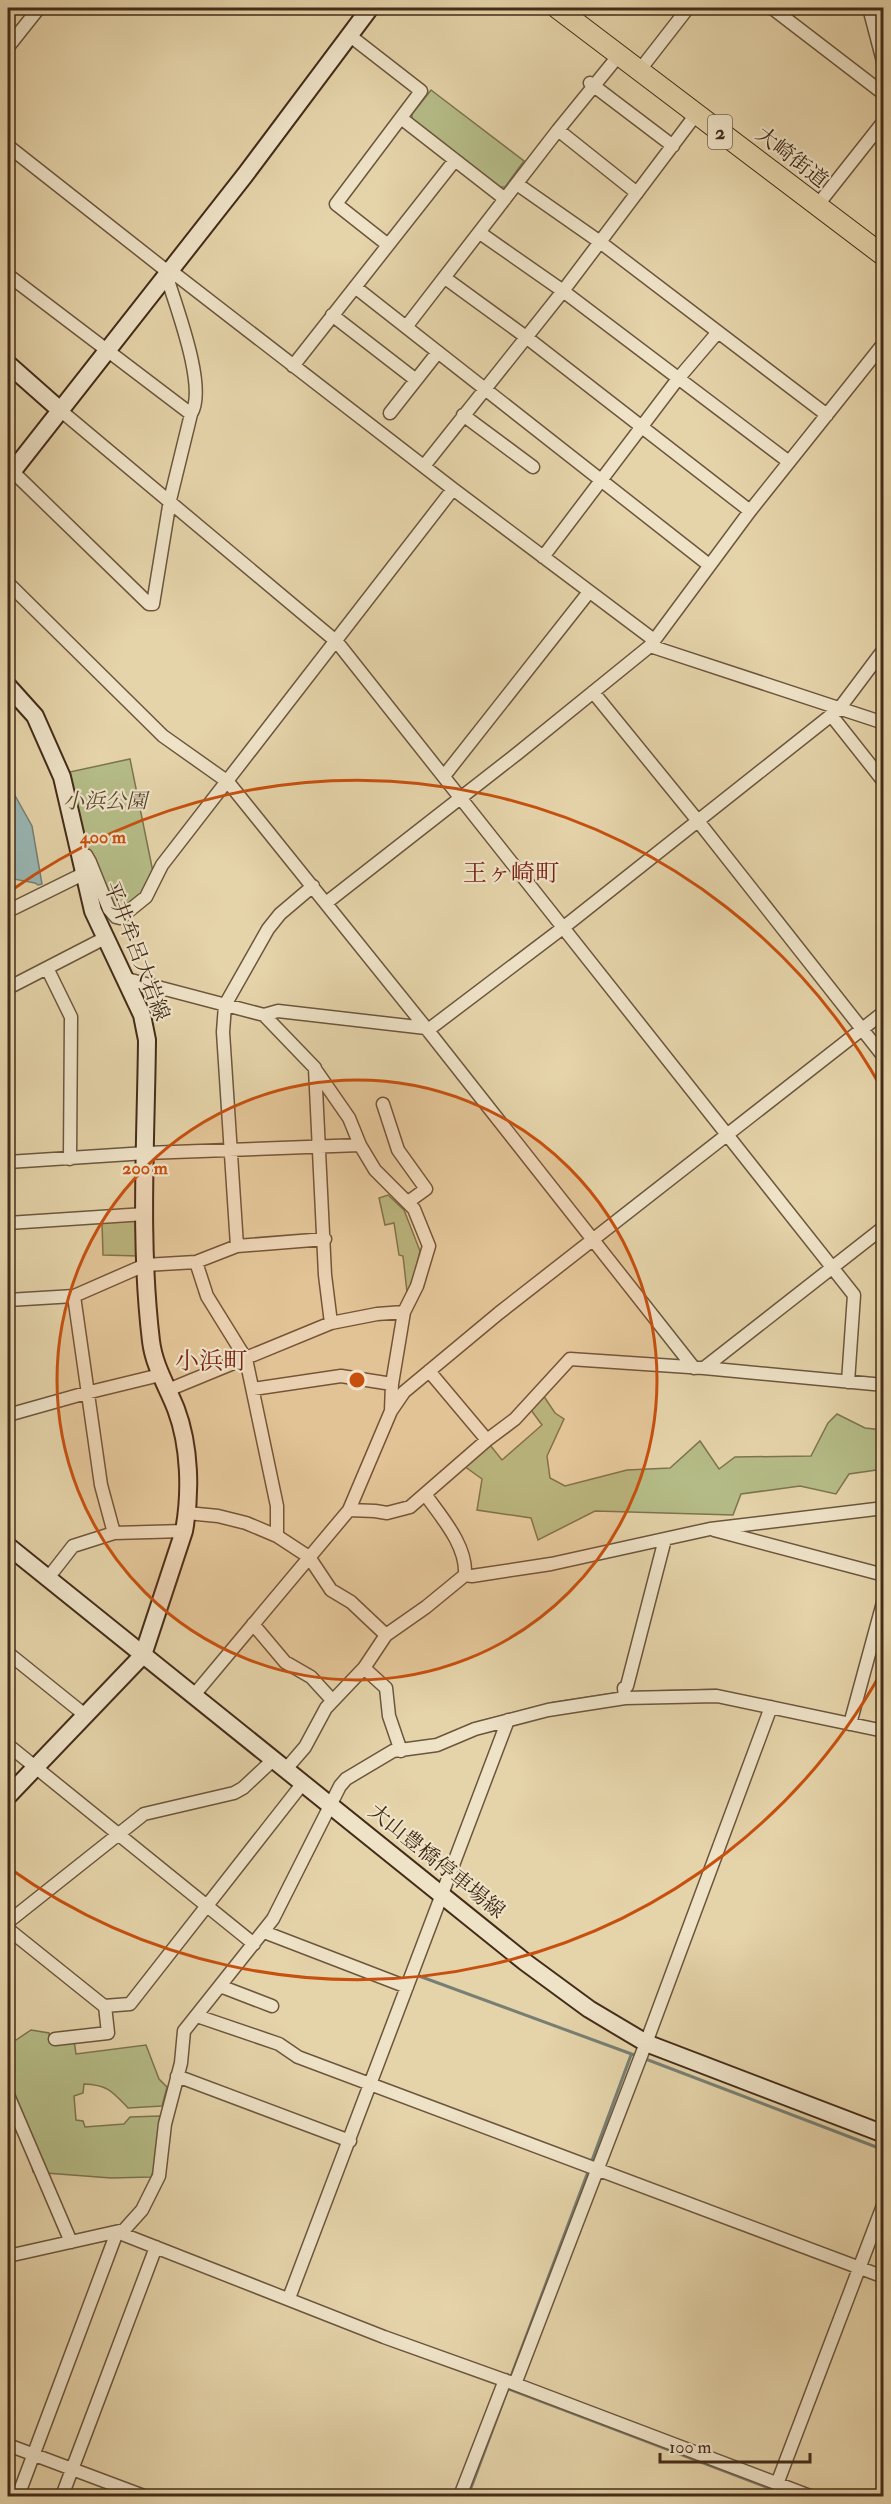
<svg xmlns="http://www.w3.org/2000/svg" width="891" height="2504" font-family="'IM FELL Double Pica','Noto Serif JP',serif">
	<rect width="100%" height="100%" fill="#e5d3a9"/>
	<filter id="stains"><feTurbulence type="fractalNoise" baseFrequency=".00333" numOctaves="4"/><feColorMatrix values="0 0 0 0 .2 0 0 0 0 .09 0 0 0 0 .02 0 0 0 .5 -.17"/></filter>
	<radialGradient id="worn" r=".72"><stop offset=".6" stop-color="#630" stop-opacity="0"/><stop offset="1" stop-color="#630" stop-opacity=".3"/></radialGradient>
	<path fill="#b5bc87" stroke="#7c7450" stroke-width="1.5" d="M431 90 524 161 505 187H500L412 119V114Z
		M130 759 154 877 144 896 116 914 87 853 65 773Z
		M388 1195 404 1210 420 1251 413 1281 407 1292 403 1256 399 1255 394 1223 385 1225 379 1198Z
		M136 1219 138 1221 139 1256 103 1255 102 1222Z
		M543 1395 555 1413 564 1419 547 1456 550 1478 565 1486 627 1470 670 1468 700 1441 719 1469 735 1457 811 1456 828 1423 837 1414 865 1428 883 1430V1469L849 1474 836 1494 800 1486 741 1494 733 1515 595 1511 538 1540 531 1518 477 1510 482 1479 464 1466 490 1445 502 1460 542 1425 531 1410Z
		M31 2030 49 2033 50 2043 74 2040 76 2054 146 2045 159 2079 167 2087 162 2106 128 2108C112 2091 108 2085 84 2084L83 2093 74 2096 76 2120 83 2121 85 2127 124 2124 130 2117 160 2116 154 2169 151 2177 111 2178 33 2172 24 2125 8 2089V2038L16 2040Z"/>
	<path fill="#99b6b3" stroke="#777f75" stroke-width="1.5" d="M8 783 32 826 42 884 38 885 35 883 8 878Z"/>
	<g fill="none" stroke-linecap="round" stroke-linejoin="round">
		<path stroke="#777f75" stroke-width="3" d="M639 1692 716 1690
			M472 1724 553 1703 620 1693
			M417 1973 419 1976 637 2056
			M643 2058 884 2150
			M591 2163 631 2055
			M510 2379 589 2169
			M509 2389 790 2496
			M468 2496 509 2386"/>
		<defs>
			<path id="street" d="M772 8 884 94
				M869 8 884 65
				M349 35 421 91 336 204 388 245
				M8 47 39 8
				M639 71 688 8
				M590 83 673 146
				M401 118 505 199
				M558 130 637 193
				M8 146 163 268 175 274 453 489 654 640
				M517 184 600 242 827 415
				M816 207 884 121
				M480 233 563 291 789 462
				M166 274C175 304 208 388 191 414
				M8 275 191 414 170 500 153 604H149L8 467
				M445 278 526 337 750 511
				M355 287 709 565
				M332 315 416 380
				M406 327 558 130 619 55
				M293 366 455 160
				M60 410 337 642 854 1295 848 1382
				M390 413 438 352
				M463 415 533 467
				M424 466 563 291 697 113
				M543 557 677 380 718 332
				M8 583 163 736 228 782 426 1028 694 1368
				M650 646 884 723
				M593 692 698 821 884 1057
				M831 715 884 782
				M444 776 589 592
				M82 854 86 855 90 862 109 909 116 917 120 918 146 897 162 865 453 489
				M326 903 518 753 650 646 750 511 884 343
				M8 911 85 873
				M47 968 71 1017 70 1159
				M127 979 264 1015 278 1011 426 1028
				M8 988 105 938
				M264 1015 315 1068 325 1275 331 1323
				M428 1030 564 927 839 709 884 649
				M315 1069 349 1118 360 1145
				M383 1104 398 1150 426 1189 408 1202
				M8 1162 146 1153 360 1145 375 1170 414 1209 429 1246 417 1286 404 1312 392 1384 391 1411 349 1510 194 1695
				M8 1223 145 1214
				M237 1246 223 1032 225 1005 268 929 280 914 313 886
				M196 1262 207 1296 246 1359 277 1506V1536
				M74 1296 101 1485 114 1533
				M8 1300 74 1296 145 1265 196 1262 237 1246 325 1239
				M704 1368 884 1227
				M429 1371 487 1440
				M253 1389 341 1376 392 1384
				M168 1390 331 1323 377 1314 404 1312
				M391 1411 404 1392 499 1313 884 1012
				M8 1415 86 1393 160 1375
				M425 1494C441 1517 467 1545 465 1575
				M349 1510 375 1511 387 1513 410 1507 487 1440 515 1419 570 1359 704 1368 884 1385
				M187 1513 218 1516 246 1523 277 1536 309 1557 331 1590 351 1602 386 1635
				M714 1530 884 1575
				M48 1578 73 1546 114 1533 184 1531
				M253 1624 285 1662 311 1677 332 1700
				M8 1653 85 1715
				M364 1668 386 1688 389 1716 401 1751
				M625 1698 624 1688 627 1686 665 1539
				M850 1724 884 1599
				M8 1745 254 1944
				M286 1769 305 1747 326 1708 364 1668 386 1635 426 1607 465 1575 472 1576 551 1564 710 1529 884 1508
				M8 1922 144 1814 234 1793 243 1788 274 1759
				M8 1929 104 2006 130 2004 303 1783
				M264 1932 407 1987
				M220 1986 272 2006
				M197 2016 279 2044 298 2057 884 2277
				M55 2039 108 2033 105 2006
				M177 2076 350 2141
				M8 2095 71 2242
				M8 2256 124 2230 142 2210 159 2176 165 2124 181 2063 184 2031 273 1919 340 1786 346 1779 393 1751 437 1745 475 1729 548 1710 625 1698 717 1696 884 1731
				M289 2298 508 1720
				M515 2384 646 2043 771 1707
				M8 2445 144 2496
				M777 2484 884 2203
				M18 2496 117 2232 384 2337 515 2384 810 2496
				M62 2496 156 2247
				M460 2496 505 2380"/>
			<path id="secondary" d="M8 364 60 410
				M8 477 245 175 370 8
				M8 686 35 716 62 777 93 911 142 1015 147 1040C146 1140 139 1241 151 1341 154 1366 167 1386 176 1409 190 1446 191 1493 184 1531L143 1655 8 1796
				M8 1546 525 1962 589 2009 646 2043 884 2134"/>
			<path id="primary" d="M557 8 884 256"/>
		</defs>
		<use href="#street" stroke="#6c563d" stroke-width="15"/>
		<use href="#secondary" stroke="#432c19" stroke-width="20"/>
		<use href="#primary" stroke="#432c19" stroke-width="22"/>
		<use href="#street" stroke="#eee2c7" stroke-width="12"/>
		<use href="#secondary" stroke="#eee2c7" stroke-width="16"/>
		<use href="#primary" stroke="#e5d3a9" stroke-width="20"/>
	</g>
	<circle cx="357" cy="1380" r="300" fill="#c7500f" fill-opacity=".12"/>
	<g fill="none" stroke="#c7500f" stroke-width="3">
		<circle cx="357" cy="1380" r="300"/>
		<path d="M882 1671A600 600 0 0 1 9 1868M9 892A600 600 0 0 1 882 1089"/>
	</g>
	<g text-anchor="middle" stroke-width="4.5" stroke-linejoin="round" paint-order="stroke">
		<rect fill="#eee2c7" stroke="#76634d" stroke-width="1.5" x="708" y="115" width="24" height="34" rx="4.5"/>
		<g font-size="20" font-weight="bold" fill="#432c19">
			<text x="720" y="139">2</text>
		</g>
		<g font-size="21" fill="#432c19" stroke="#eee2c7">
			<text transform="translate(792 157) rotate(38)" y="7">大崎街道</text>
			<text transform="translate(137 951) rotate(69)" y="7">平井牟呂大岩線</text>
			<text transform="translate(437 1861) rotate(39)" y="7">大山豊橋停車場線</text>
		</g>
		<g font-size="21" font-style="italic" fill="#5a492f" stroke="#eee2c7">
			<text x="105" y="808">小浜公園</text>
		</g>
		<g font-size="24" fill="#7a1f14" stroke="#eee2c7">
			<text x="511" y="881">王ヶ崎町</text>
			<text x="211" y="1369">小浜町</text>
		</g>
	</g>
	<circle cx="357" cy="1380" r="9" fill="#c7500f" stroke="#eee2c7" stroke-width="3"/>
	<g font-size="18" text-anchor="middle" font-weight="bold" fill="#c7500f" stroke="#eee2c7" stroke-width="4.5" stroke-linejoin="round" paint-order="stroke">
		<text x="103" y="843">400 m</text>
		<text x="145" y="1174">200 m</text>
	</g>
	<rect width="891" height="2504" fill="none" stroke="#e5d3a9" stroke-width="30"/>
	<rect x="9" y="9" width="873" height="2486" fill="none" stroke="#432c19" stroke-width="3"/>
	<rect x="15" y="15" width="861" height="2474" fill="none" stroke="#432c19" stroke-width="1.5"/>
	<path d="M660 2453v9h150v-9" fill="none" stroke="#432c19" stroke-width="3"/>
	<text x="669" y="2453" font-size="18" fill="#432c19" stroke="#eee2c7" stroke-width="4.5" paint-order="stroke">100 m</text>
	<rect width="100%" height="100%" filter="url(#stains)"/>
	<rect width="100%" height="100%" fill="url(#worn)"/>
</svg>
